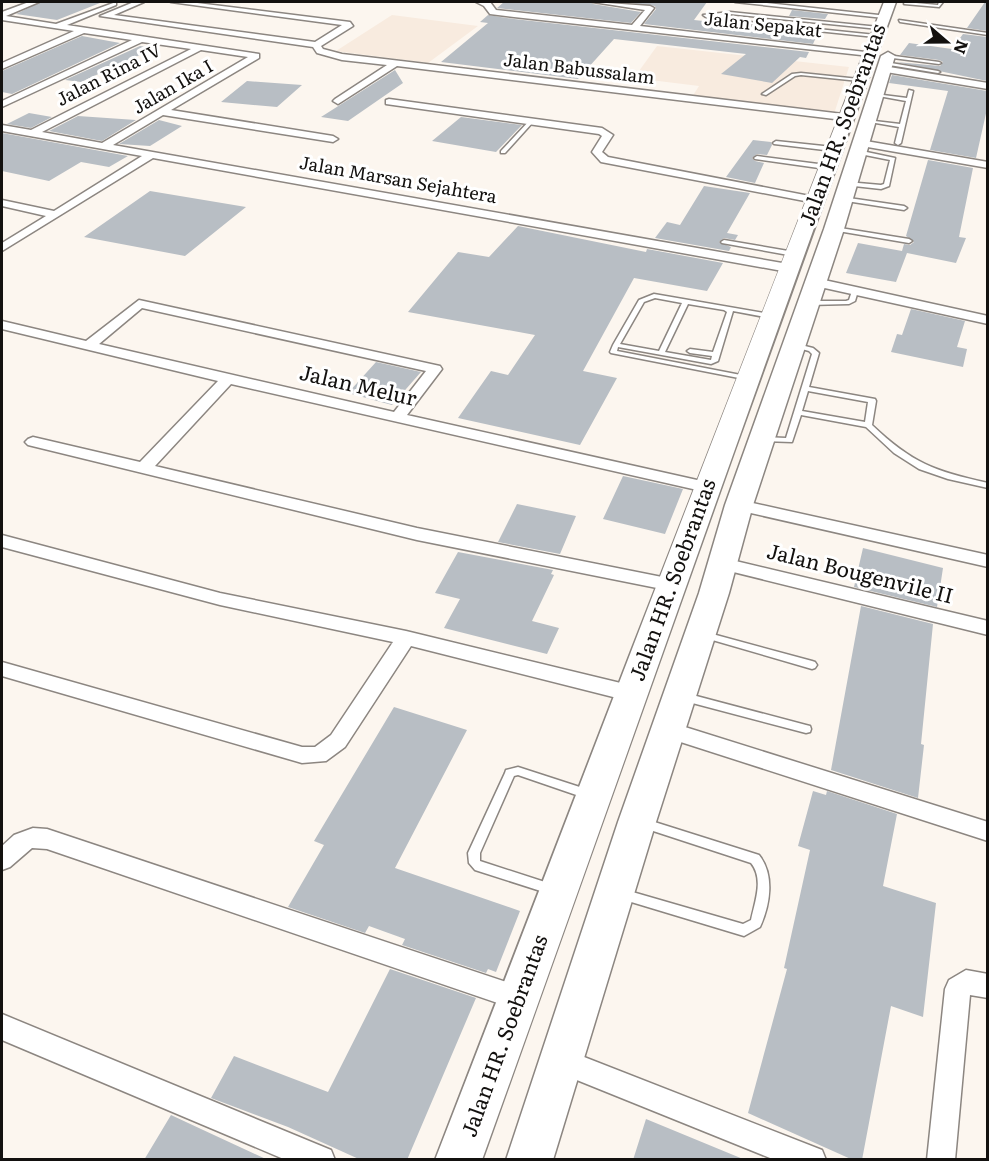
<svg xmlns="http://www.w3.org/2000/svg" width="989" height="1161" font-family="Literata,serif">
	<rect width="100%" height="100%" fill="#fcf6ef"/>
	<path fill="#f8ebdf" d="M392 15 478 26 428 63 336 51Z
		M657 46 849 67 834 114 692 97 699 86 634 78Z"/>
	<path fill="#b8bec4" d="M41 2H100V3L57 20 16 14Z
		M504 2H591L593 4 641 12 631 23 497 8Z
		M618 2H707L694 20 818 33 813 44 644 24 656 9 655 6Z
		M985 2H987V31L967 28Z
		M792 10 828 14 825 19 789 16Z
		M488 15 514 19 809 52 806 58 800 57 772 83 721 74 746 54 614 39 578 79 441 62 488 23 480 22Z
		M963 34 987 37V81L896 62 940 66 943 62 939 60 900 55 909 43 952 49Z
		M82 36 120 43 12 94 2 92V71Z
		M140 46 155 48 81 82 65 80Z
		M395 70 403 83 348 121 321 117Z
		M892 75 987 91V109L976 158 930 150 948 91 889 83Z
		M247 81 302 85 277 107 221 102Z
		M29 113 52 117 31 128 7 124Z
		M78 116 136 120 102 141 49 131Z
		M461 117 522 125 496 152 432 141Z
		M159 120 182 126 150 146 119 144Z
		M2 133 128 156 109 167 81 162 49 181 2 171Z
		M753 140 771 142 772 145 767 155 757 154 752 158 755 161 764 163 755 183 726 177Z
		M928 160 973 168 959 237 966 238 956 263 907 253 896 282 846 273 858 243 902 251 904 244 910 245 914 242 906 236Z
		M704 186 750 193 727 233 738 235 735 240 724 238 719 242 731 247 729 251 655 238 667 222 680 225Z
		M150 191 246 207 185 256 84 237Z
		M518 226 646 252 647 249 723 263 707 291 634 278 583 371 617 378 580 445 458 418 491 371 508 375 535 335 408 312 458 252 489 257Z
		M911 309 965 321 957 347 967 349 963 367 891 352 897 334 902 335Z
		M376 362 421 372 392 405 348 393Z
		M623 476 683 489 665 534 603 519Z
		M517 504 576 516 560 554 498 542Z
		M863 548 943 568 937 607 854 587Z
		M458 552 553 570 551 574 554 575 532 621 559 628 547 654 444 628 460 599 435 593Z
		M861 606 933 624 921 744 924 745 918 798 831 770Z
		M394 707 467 730 395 868 520 911 496 972 488 969 486 973 402 945 405 939 369 926 365 933 288 907 324 845 314 841Z
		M813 791 826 795 827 791 897 814 883 886 936 903 923 1017 891 1006 862 1160H853L748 1113 787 969 784 968 810 850 798 846Z
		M390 969 476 998 407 1160H361L288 1127 211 1098 234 1056 328 1092Z
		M171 1115 201 1129 268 1160H144Z
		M646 1119 743 1159V1160H633Z"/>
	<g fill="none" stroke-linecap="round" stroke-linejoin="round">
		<defs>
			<path id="lane" d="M905 2 938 5 939 2H943L939 7 904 4Z
				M730 12 879 27 881 28 879 29 730 14 709 16 711 18 876 35 875 37 710 20 703 15Z
				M899 20 988 33V35L900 22Z
				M887 55 939 62 941 63 939 64 885 57Z
				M885 62 938 71 940 72 938 73 883 64Z
				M801 73 859 79 861 80 859 81 801 75 795 76 766 95 762 94 792 74Z
				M909 90 913 91 901 143 898 145 895 143 899 127 864 121 866 120 900 124 906 101 873 95 875 94 907 98Z
				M530 120 534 121 505 153H501V151Z
				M776 141 833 147 836 149 833 151 774 144 773 143Z
				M857 150 895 158 889 186 881 189 845 185V183L847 182 881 185 884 184 890 160 855 153V151Z
				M757 156 826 165 829 167 826 169 755 159 754 158Z
				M842 197 904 206 907 208 904 210 840 200V198Z
				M834 227 909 239 912 241 909 243 832 230 831 229Z
				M724 240 794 252 797 254 794 256 722 243 721 242Z
				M855 289 858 291 855 301 849 304 808 305 805 303 808 301H846L849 300 852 291Z
				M654 294 770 314 773 316 770 318 733 311 718 361 711 364 618 347 617 351 746 376 750 378 749 380 611 353 610 352 613 345 639 300ZM655 298 682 303 659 351 620 344 644 302ZM688 304 724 310 727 312 713 352 690 349 687 351 690 353 712 356 711 360 665 352Z
				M793 343 813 348 819 353 809 387 875 399 876 401 872 425C912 463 934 471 988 483V488L948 479 919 469 894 453 866 427 801 415 792 442 760 441 759 439 763 437 786 438 812 354 809 351 791 346 790 345ZM808 391 868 402 865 422 802 411Z
				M705 632 812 661 815 662 817 665 815 668 812 669 702 637 700 635 702 633Z
				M685 693 806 725 810 726 811 729 810 732 806 733 681 700 680 697 681 694Z
				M518 767 592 791 593 794 592 797 588 799 518 775 514 776 480 853V861L483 862 554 885 556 889 554 893 550 894 475 870 469 863 468 853 505 773 506 770Z
				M645 819 759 855C775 875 770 905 760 927L744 936 618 898 616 894 618 890 622 889 743 924 751 920C755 901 764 879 751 863L641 827 639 824 641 821Z"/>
			<path id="street" d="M29 2H39L6 16 56 24 116 2V5L67 25 259 54V58L171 110 333 136 338 139 333 142 163 115 113 145 788 264 794 268 788 272 153 158 2 251V243L46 216 2 206V200L54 211 142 156 2 131V125L31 130 191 49 142 42 2 107V101L132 40 84 33 2 69V63L74 31 2 20V12ZM201 50 248 57 102 143 42 132Z
				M134 2H144L114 15 315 42 342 25 171 2H189L350 22 353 26 321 46 323 49 342 54 843 114 848 117 843 120 397 66 338 104 333 101 335 99 387 65 342 60 317 53 313 47 100 16Z
				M476 2H490L496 10 632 25 645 10 593 2 650 6 654 8 640 26 874 53 870 56 514 17 490 14 484 6Z
				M735 2H758L888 16 884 18Z
				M883 66 988 83V89L880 71V67Z
				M389 99 602 128 613 135 602 152 608 157 815 197 821 200 815 203 601 162 592 152 602 136 599 134 386 104V100Z
				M860 140 988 162V168L856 145V141Z
				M815 278 988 316V324L811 285V279Z
				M139 300 440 366 442 369 407 415 706 482 714 487 706 492 231 384 155 466 417 528 672 579 678 581 681 585 678 589 672 591 417 540 28 445 25 442 28 439 33 437 140 462 218 381 2 329V321L86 341ZM142 308 426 371 394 412 99 344Z
				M739 500 988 555V567L733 509 731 505 733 501Z
				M2 535 220 593 406 631 633 686 640 689 643 694 640 699 633 702 411 646 345 747 326 761 302 763 2 676V662L302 747H315L331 735 393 642 220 605 2 547Z
				M723 558 988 621V635L717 568 714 564Z
				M669 722 988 822V841L662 736 659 730 662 724Z
				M33 828 47 829 527 989 531 998 527 1007 518 1010 47 849 32 848 10 867 2 870V846L14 835Z
				M966 970 988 974V998L970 995 955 1160H927L945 989 949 980Z
				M2 1014 331 1150 335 1160H286L2 1040Z
				M561 1048 822 1150 826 1160H775L552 1070 548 1061 552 1052Z"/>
			<path id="primary" d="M884 2H896C755 387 621 774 482 1160H435C585 774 731 387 884 2Z
				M888 52 895 56 844 229 753 505 729 593 656 822 553 1160H506L618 822 699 593 725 505 824 229 881 56Z"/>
		</defs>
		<use href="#lane" stroke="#8c8681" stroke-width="3"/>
		<use href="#street" stroke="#8c8681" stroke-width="3"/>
		<use href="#primary" stroke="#8c8681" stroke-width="3"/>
		<use href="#lane" fill="#fff" fill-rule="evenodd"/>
		<use href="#street" fill="#fff" fill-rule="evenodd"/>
		<use href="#primary" fill="#fff" fill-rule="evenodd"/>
	</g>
	<g text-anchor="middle" stroke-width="6" stroke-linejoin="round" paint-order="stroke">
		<g font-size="18" fill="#13110f" stroke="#fff">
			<text transform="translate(763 25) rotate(6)" y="6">Jalan Sepakat</text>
			<text transform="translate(579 69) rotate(7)" y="6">Jalan Babussalam</text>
			<text transform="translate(109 75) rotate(-27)" y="6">Jalan Rina IV</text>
			<text transform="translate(173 87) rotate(-30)" y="6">Jalan Ika I</text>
			<text transform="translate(398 180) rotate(10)" y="6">Jalan Marsan Sejahtera</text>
		</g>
		<g font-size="21" fill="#13110f" stroke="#fff">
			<text transform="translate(843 125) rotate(-70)" y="7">Jalan HR. Soebrantas</text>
			<text transform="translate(358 386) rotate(13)" y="7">Jalan Melur</text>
			<text transform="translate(860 574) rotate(14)" y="7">Jalan Bougenvile II</text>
			<text transform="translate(673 580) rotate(-70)" y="7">Jalan HR. Soebrantas</text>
			<text transform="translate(505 1036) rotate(-70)" y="7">Jalan HR. Soebrantas</text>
		</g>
	</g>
	<rect width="989" height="1161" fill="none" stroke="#13110f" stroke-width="6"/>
	<g transform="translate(947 42) rotate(110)" stroke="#ffffff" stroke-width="4.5" paint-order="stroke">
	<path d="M0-4.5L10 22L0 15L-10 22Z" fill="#13110f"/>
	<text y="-9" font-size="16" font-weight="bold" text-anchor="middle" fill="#13110f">N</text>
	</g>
</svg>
